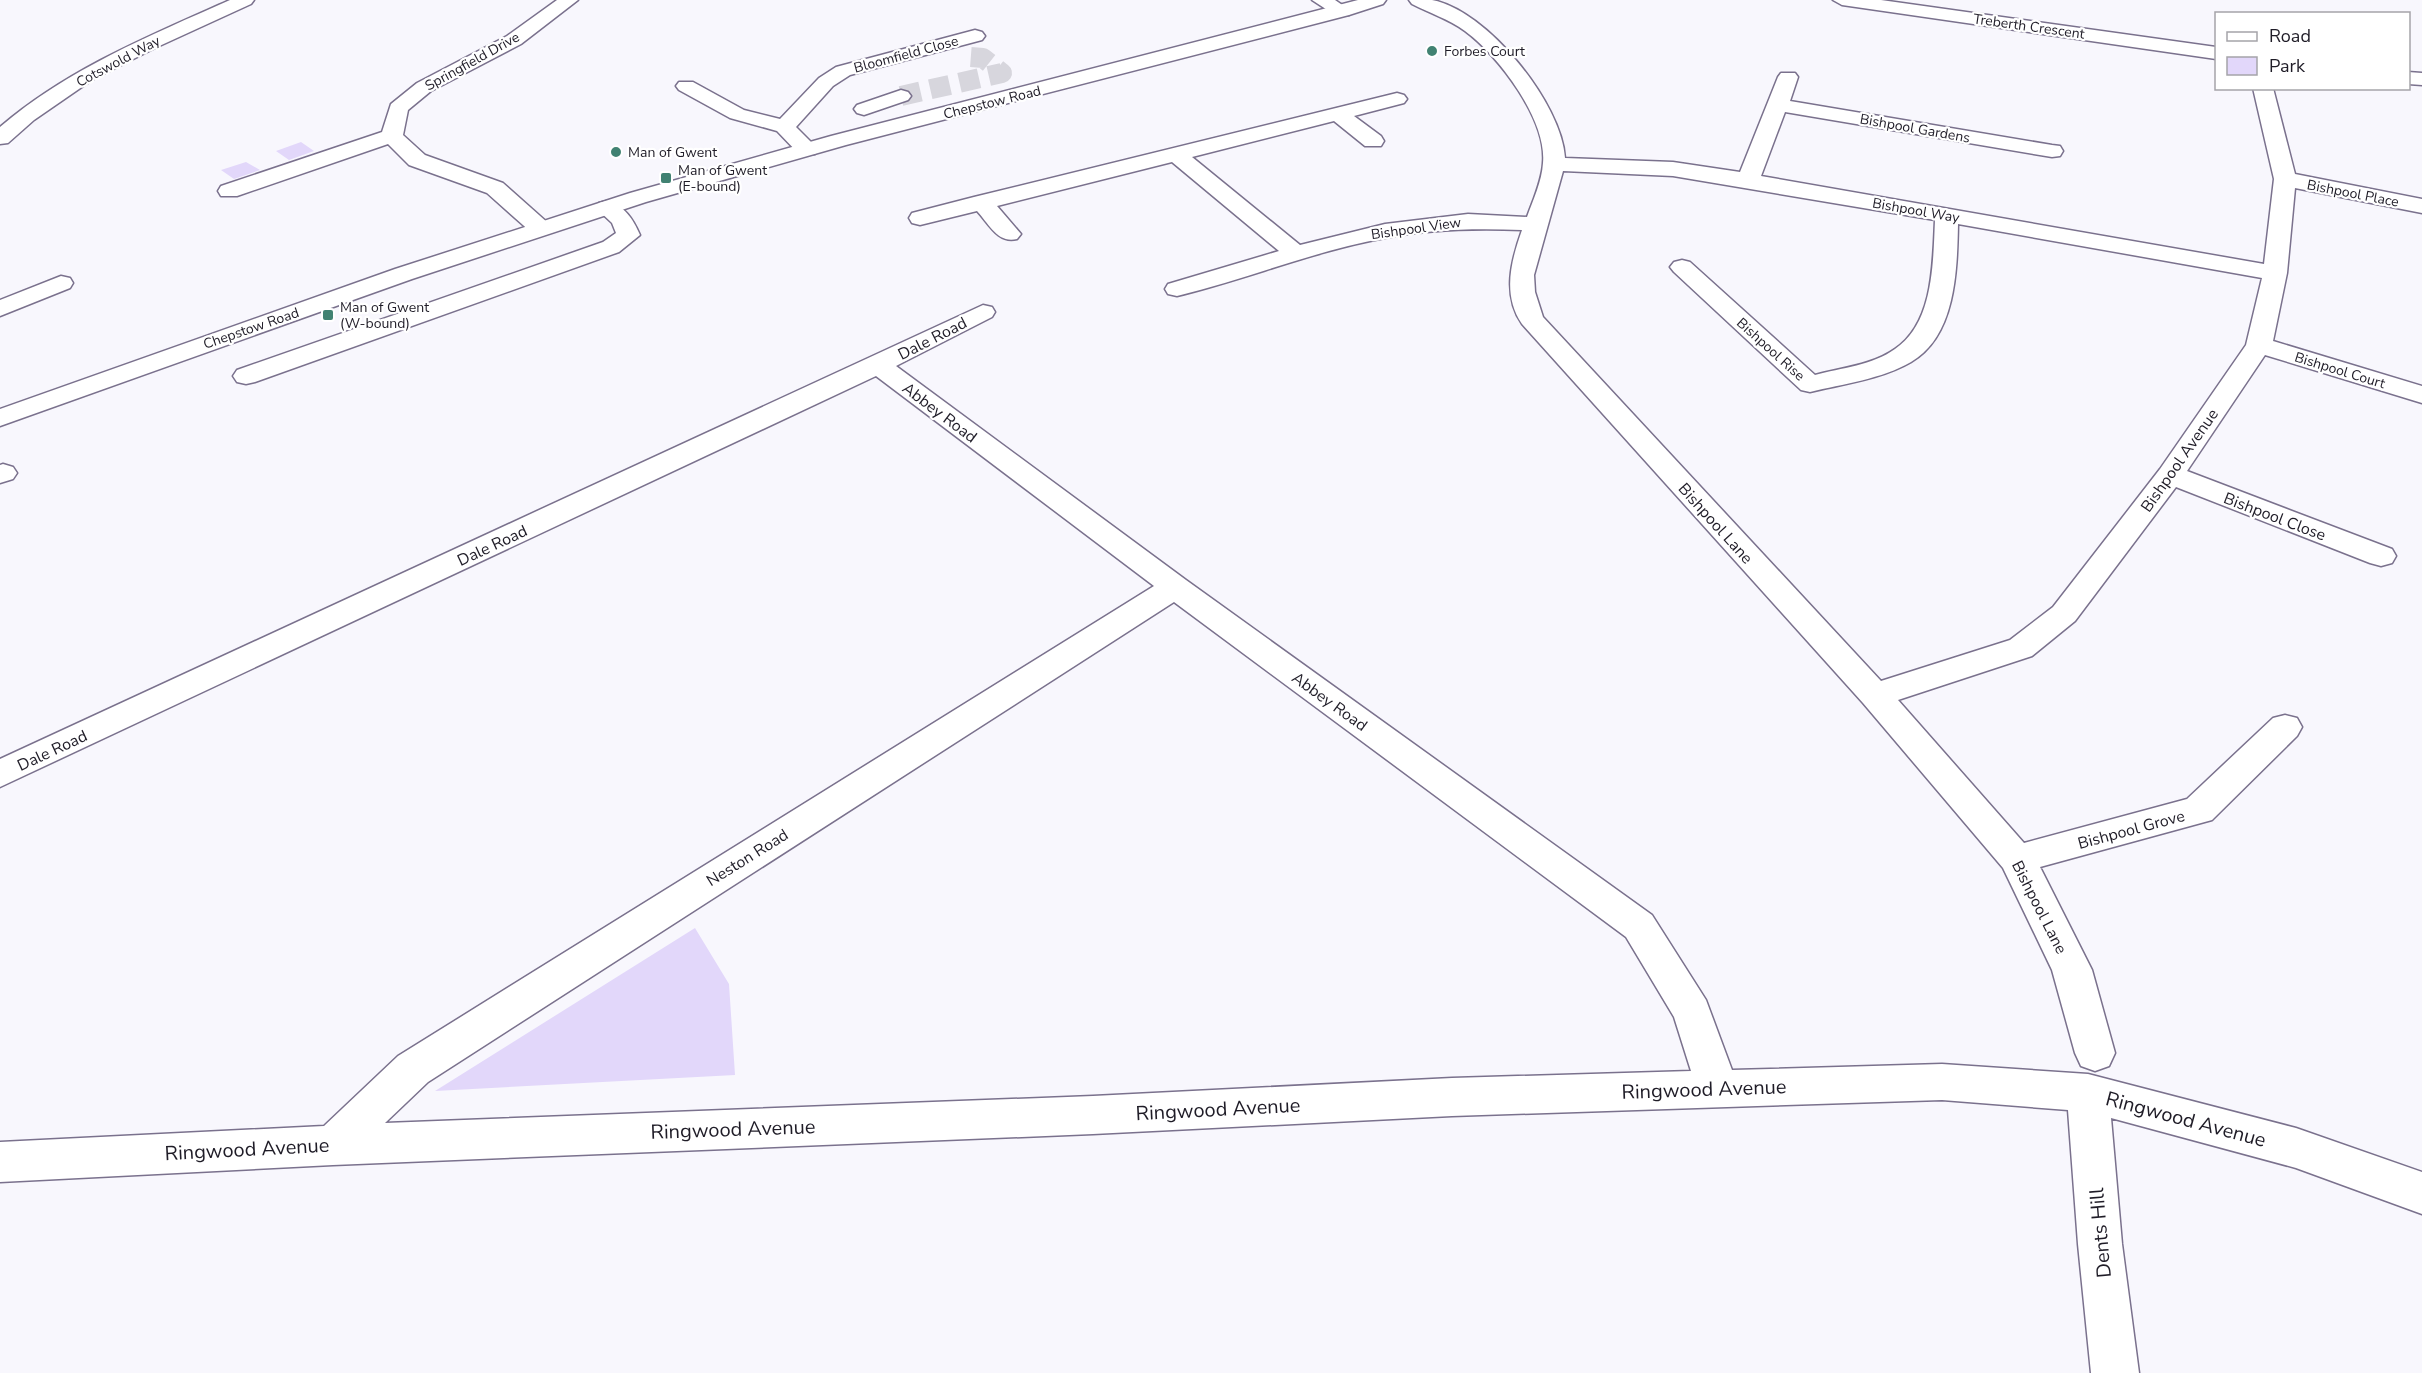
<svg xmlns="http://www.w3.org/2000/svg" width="2422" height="1373" font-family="'Nunito Sans',sans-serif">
	<rect width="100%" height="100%" fill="#f8f7fd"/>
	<path fill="#e2d7fa" d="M301 142 314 151 289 160 276 151Z
		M246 162 260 170 234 179 221 170Z
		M695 928 729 984 735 1075 435 1091Z"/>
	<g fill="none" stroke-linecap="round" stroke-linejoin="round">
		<path stroke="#d7d6dd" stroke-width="20" stroke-dasharray="20 10" stroke-linecap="butt" d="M901 96 1002 73 983 58 970 57"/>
		<defs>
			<path id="minor" d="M230 0H254L251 4 155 48 92 80 34 120 8 143 0 144V127C68 69 149 36 230 0Z
				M557 0H578L521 44 431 91 408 110 403 135 425 155 503 183 548 223 552 228 548 233H532L487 193 409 165 388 144 237 196H221L218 191 221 186 382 132 391 104 417 83 507 36Z
				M1312 0H1335L1351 11 1349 15H1335Z
				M1409 0C1416 0 1425 0 1432 0 1487 10 1562 104 1565 158L1673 162 1740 172 1778 77 1781 73H1795L1798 77 1790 101 2052 145 2060 146 2063 151 2060 156 2052 157 1785 112 1761 176 2264 264 2274 179 2253 88H2273L2295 174 2422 199V213L2295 188 2287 273 2273 341 2422 386V403L2265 355 2187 471 2392 549 2396 556 2392 563 2381 566 2370 563 2176 487 2075 621 2032 656 1898 700 2024 843 2187 799 2273 718 2285 715 2297 718 2302 727 2297 736 2212 820 2040 867 2092 970 2115 1053 2109 1066 2095 1071 2081 1066 2075 1053 2052 970 2003 868 1863 703 1522 324C1502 295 1511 261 1522 230 1476 228 1430 229 1385 238 1314 251 1247 279 1177 296L1168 294 1165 289 1168 284 1279 251 1172 162 997 206 1021 234 1017 239C998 244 989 224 977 211L920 225 912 223 909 218 912 213 974 197 1397 93 1404 95 1407 99 1404 103 1354 116 1381 136 1384 141 1381 146H1365L1334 121 1192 157 1300 245 1385 224 1468 214 1527 217C1533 200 1542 181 1543 163 1547 120 1499 56 1465 31 1449 19 1429 13 1412 4ZM1563 171 1673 176 1935 220C1933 262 1934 323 1895 349 1873 365 1841 368 1815 375L1690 262 1682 260 1674 262 1670 267 1674 272 1801 390 1810 392C1843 384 1882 379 1911 362 1956 336 1957 270 1958 224L2262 278 2246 345 2160 469 2053 607 2010 640 1881 681 1543 317 1535 292 1534 275Z
				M1833 0H1881L2216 47V59L1842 5Z
				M975 30 982 32 985 36 982 40 850 75 833 86 796 127 818 149 815 154H799L777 131 730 118 679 90 676 86 679 82H693L744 110 780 119 819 78 836 67Z
				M2408 72 2422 73V85L2408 84Z
				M901 90 908 92 911 96 908 100 864 115 857 113 854 109 857 105Z
				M607 201C625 206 633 219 640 235L619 252 255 382 246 384 237 382 233 376 237 370 603 242 616 233 612 223 596 208 599 203Z
				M61 276 70 278 73 283 70 288 0 316V300Z
				M983 305 992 307 995 312 992 317 896 366 1186 580 1652 915 1706 1000 1732 1070 1942 1064 2088 1074 2296 1128 2422 1172V1214L2296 1168 2111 1118 2122 1244 2139 1373H2091L2078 1244 2068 1110 1942 1100 1452 1116 1093 1134 333 1165 0 1182V1142L324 1126 398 1056 1154 586 876 376 0 787V759ZM1174 602 1626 937 1674 1017 1691 1071 1452 1078 1093 1096 385 1123 428 1082Z
				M3 464 13 467 17 473 13 479 0 483V465Z"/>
			<path id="major" d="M1358 0H1386L1383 4 1349 15 846 145 646 202 412 279 0 426V409L395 269 630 193 831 136Z"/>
		</defs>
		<use href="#minor" stroke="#7a718d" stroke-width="3"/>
		<use href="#major" stroke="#7a718d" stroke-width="3"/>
		<use href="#minor" fill="#fff" fill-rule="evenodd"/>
		<use href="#major" fill="#fff" fill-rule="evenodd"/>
	</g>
	<g fill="#418272" stroke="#fff" stroke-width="2">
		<circle cx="1432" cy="51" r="6"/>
		<circle cx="616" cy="152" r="6"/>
		<rect x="660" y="172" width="12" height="12" rx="3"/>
		<rect x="322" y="309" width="12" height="12" rx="3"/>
	</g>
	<g text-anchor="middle" stroke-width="4.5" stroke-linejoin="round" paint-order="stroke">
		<g font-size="14" fill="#1f1c27" stroke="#fff">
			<text transform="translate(2029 26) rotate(8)" y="5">Treberth Crescent</text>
			<text transform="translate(906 54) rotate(-15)" y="5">Bloomfield Close</text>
			<text transform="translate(118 61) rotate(-28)" y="5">Cotswold Way</text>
			<text transform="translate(472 61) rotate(-29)" y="5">Springfield Drive</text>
			<text transform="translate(992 102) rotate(-14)" y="5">Chepstow Road</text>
			<text transform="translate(1915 128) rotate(10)" y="5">Bishpool Gardens</text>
			<text transform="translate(2353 193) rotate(11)" y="5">Bishpool Place</text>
			<text transform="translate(1916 210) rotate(10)" y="5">Bishpool Way</text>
			<text transform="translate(1416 228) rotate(-8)" y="5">Bishpool View</text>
			<text transform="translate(251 328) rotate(-19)" y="5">Chepstow Road</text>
			<text transform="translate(1771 349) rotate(42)" y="5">Bishpool Rise</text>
			<text transform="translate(2340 370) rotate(17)" y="5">Bishpool Court</text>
		</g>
		<g font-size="14" fill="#1f1c27" stroke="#fff" text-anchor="start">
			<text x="1444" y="56">Forbes Court</text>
			<text x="628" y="157">Man of Gwent</text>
			<text x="678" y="175">Man of Gwent<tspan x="678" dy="16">(E-bound)</tspan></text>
			<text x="340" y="312">Man of Gwent<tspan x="340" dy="16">(W-bound)</tspan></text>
		</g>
		<g font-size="16" fill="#1f1c27" stroke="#fff">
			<text transform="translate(932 338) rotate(-27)" y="6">Dale Road</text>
			<text transform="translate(940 412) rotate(37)" y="6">Abbey Road</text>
			<text transform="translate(2179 460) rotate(-55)" y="6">Bishpool Avenue</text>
			<text transform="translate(2275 516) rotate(21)" y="6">Bishpool Close</text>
			<text transform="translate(1716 523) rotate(48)" y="6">Bishpool Lane</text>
			<text transform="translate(492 545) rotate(-25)" y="6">Dale Road</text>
			<text transform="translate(1330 701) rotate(36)" y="6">Abbey Road</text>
			<text transform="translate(52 750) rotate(-25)" y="6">Dale Road</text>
			<text transform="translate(2131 829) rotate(-15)" y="6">Bishpool Grove</text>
			<text transform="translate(747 857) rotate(-32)" y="6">Neston Road</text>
			<text transform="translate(2040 907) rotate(63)" y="6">Bishpool Lane</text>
		</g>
		<g font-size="20" fill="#1f1c27" stroke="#fff">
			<text transform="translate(1704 1089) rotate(-2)" y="7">Ringwood Avenue</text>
			<text transform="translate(1218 1109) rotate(-3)" y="7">Ringwood Avenue</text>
			<text transform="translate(2186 1119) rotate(15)" y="7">Ringwood Avenue</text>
			<text transform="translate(733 1129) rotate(-2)" y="7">Ringwood Avenue</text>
			<text transform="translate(247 1149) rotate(-3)" y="7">Ringwood Avenue</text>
			<text transform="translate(2100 1233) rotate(-95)" y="7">Dents Hill</text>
		</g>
	</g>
	<rect x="2215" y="12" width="195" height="78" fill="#ffffff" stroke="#a5a4a9" stroke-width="1.5"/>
	<rect x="2227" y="32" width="30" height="9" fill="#ffffff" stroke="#a5a4a9" stroke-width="1.5"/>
	<text x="2269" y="42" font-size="18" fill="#1f1c27">Road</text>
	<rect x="2227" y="57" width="30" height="18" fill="#e2d7fa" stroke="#a5a4a9" stroke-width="1.5"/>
	<text x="2269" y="72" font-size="18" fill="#1f1c27">Park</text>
</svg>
